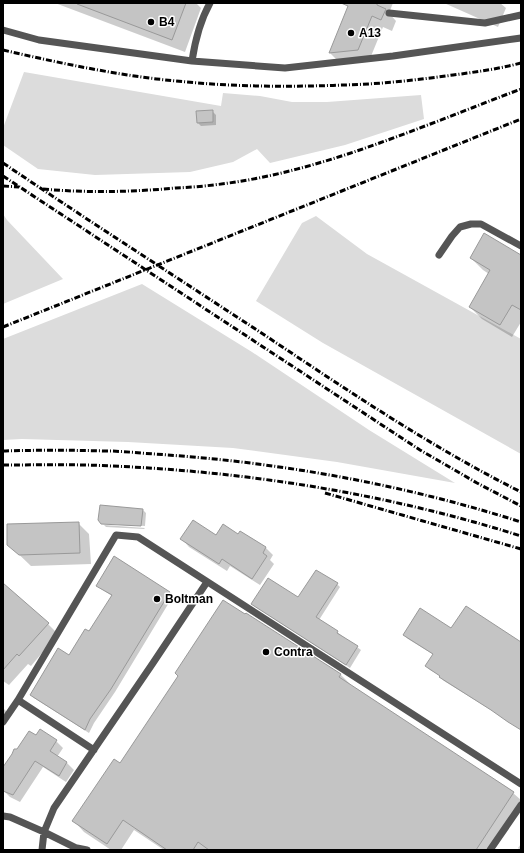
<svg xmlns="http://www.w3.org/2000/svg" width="524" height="853" font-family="Arial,sans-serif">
	<rect width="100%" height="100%" fill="#fff"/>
	<path fill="#dcdcdc" d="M24 72 221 106 223 93 260 96 292 102H327L421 95 424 119 345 145 270 163 257 149 233 162 190 172 95 175 38 169 3 145V128Z
		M3 214 7 220 63 279 3 304Z
		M316 216 367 254 521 339V454L323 343 256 301 302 223Z
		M142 284 252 352 369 430 455 483 337 462 233 448 128 442 22 439 3 440V339Z"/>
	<path fill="#0003" d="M55 3H196L201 8 185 52Z
		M351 3H393L389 13 396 21 392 31 383 27 369 61 341 64 330 53Z
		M444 3H500L506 8 498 27Z
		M212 111 216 115V125L201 126 198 123Z
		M521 256V322L512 337 482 319 470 307 489 274 483 270 471 258Z
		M101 506 143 510 146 513 145 526 102 523Z
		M78 523 89 534 91 564 31 566 8 544Z
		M104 525 145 528 144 529 106 527Z
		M241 532 266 548 273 555 270 560 274 564 260 585 230 566 227 571 189 547 182 539 239 535Z
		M114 558 170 593 173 596 115 692 94 723 89 733 34 698 31 695 69 656 89 632 112 596 101 589 98 586Z
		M3 584 48 624 58 634 31 666 28 664 9 685 3 681Z
		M337 584 340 587 319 620 337 632 361 650 350 668 256 607 253 604 298 598Z
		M451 629 521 643V730L496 713 444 681 440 677 441 676 430 670 427 666 434 655 408 639 404 635Z
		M340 674 351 685 513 793 521 800V808L494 850H164L134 830 121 850H111L84 832 74 821 120 764Z
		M3 708 8 713 3 720Z
		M36 737 56 741 63 748 57 757 67 763 74 770 66 782 43 767 20 802 10 797 3 790V768L17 750Z
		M521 844V850H520L518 848Z"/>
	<path fill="#c4c4c4" stroke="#999" d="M78 3H186L172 40 77 4Z
		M341 3H377V5L386 9 381 20 372 16 358 50 329 53 348 6Z
		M213 110V122L197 123 196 111Z
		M484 233 521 255V310L512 305 500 325 469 307 490 270 470 258Z
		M100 505 143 509 141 526 101 524 98 520Z
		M193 520 216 535 223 524 238 534 240 531 266 547 263 553 267 556 252 579 222 559 219 564 180 539Z
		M79 522 80 553 19 555 7 545V524Z
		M114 556 170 592 111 689 90 719 85 730 30 695 58 648 69 655 85 629 89 631 112 595 96 586Z
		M316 570 338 583 316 617 338 631 337 633 358 646 346 665 251 604 268 578 298 597Z
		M3 583 49 623 19 656 17 654 3 670Z
		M223 600 245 614 246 613 341 674 339 677 514 792 476 850H209L198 842 193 850H167L123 820 107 844 72 821 114 759 120 763 178 676 175 673Z
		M466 606 521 642V730L508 722 491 710 439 677 440 676 425 666 433 654 403 635 420 608 451 628Z
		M40 729 57 740 50 751 67 762 59 776 35 761 13 795 3 791V767L12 754 14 749H17L29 731 36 735Z"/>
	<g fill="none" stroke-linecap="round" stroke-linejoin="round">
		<path stroke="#555" stroke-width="7" d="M389 13 485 23 521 15
			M3 30 39 40 192 61 285 68 393 56 521 38
			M192 61C195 41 200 21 210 3
			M439 255 452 236 460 227 471 224H481L521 246
			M18 700 94 750
			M3 722 18 700 116 535 138 537 521 784
			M3 816 10 817 44 832 80 850
			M77 848 87 850
			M42 850 44 832 54 808 153 663 207 582
			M490 850 521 805"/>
		<path stroke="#000" stroke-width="3" stroke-dasharray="6 2 1 2" stroke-linecap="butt" d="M3 50C64 64 125 77 187 82 240 87 292 87 344 85 381 84 417 80 453 75 476 72 498 69 521 63
			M3 163C89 221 176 277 263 334 347 390 431 447 521 492
			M3 176 420 450 477 483 521 506
			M3 186 19 187
			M43 189C87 193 132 192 176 188 200 187 225 184 248 180 309 169 368 148 425 126 457 114 489 101 521 89
			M3 327 521 119
			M3 451C37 450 71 450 106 451 122 451 138 453 154 454 278 462 402 484 521 522
			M3 465C39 465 75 464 112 466 250 472 388 494 521 536
			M325 493 521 549"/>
	</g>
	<g fill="#000" stroke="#fff" stroke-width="1.5">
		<circle cx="151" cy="22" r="4"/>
		<circle cx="351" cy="33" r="4"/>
		<circle cx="157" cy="599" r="4"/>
		<circle cx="266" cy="652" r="4"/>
	</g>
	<g text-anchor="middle" stroke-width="3" stroke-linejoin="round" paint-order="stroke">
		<g font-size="12" font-weight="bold" fill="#000" stroke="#fff" text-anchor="start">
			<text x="159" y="26">B4</text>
			<text x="359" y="37">A13</text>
			<text x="165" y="603">Boltman</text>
			<text x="274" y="656">Contra</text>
		</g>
	</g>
	<rect width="524" height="853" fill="none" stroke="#000000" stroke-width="8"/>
</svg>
